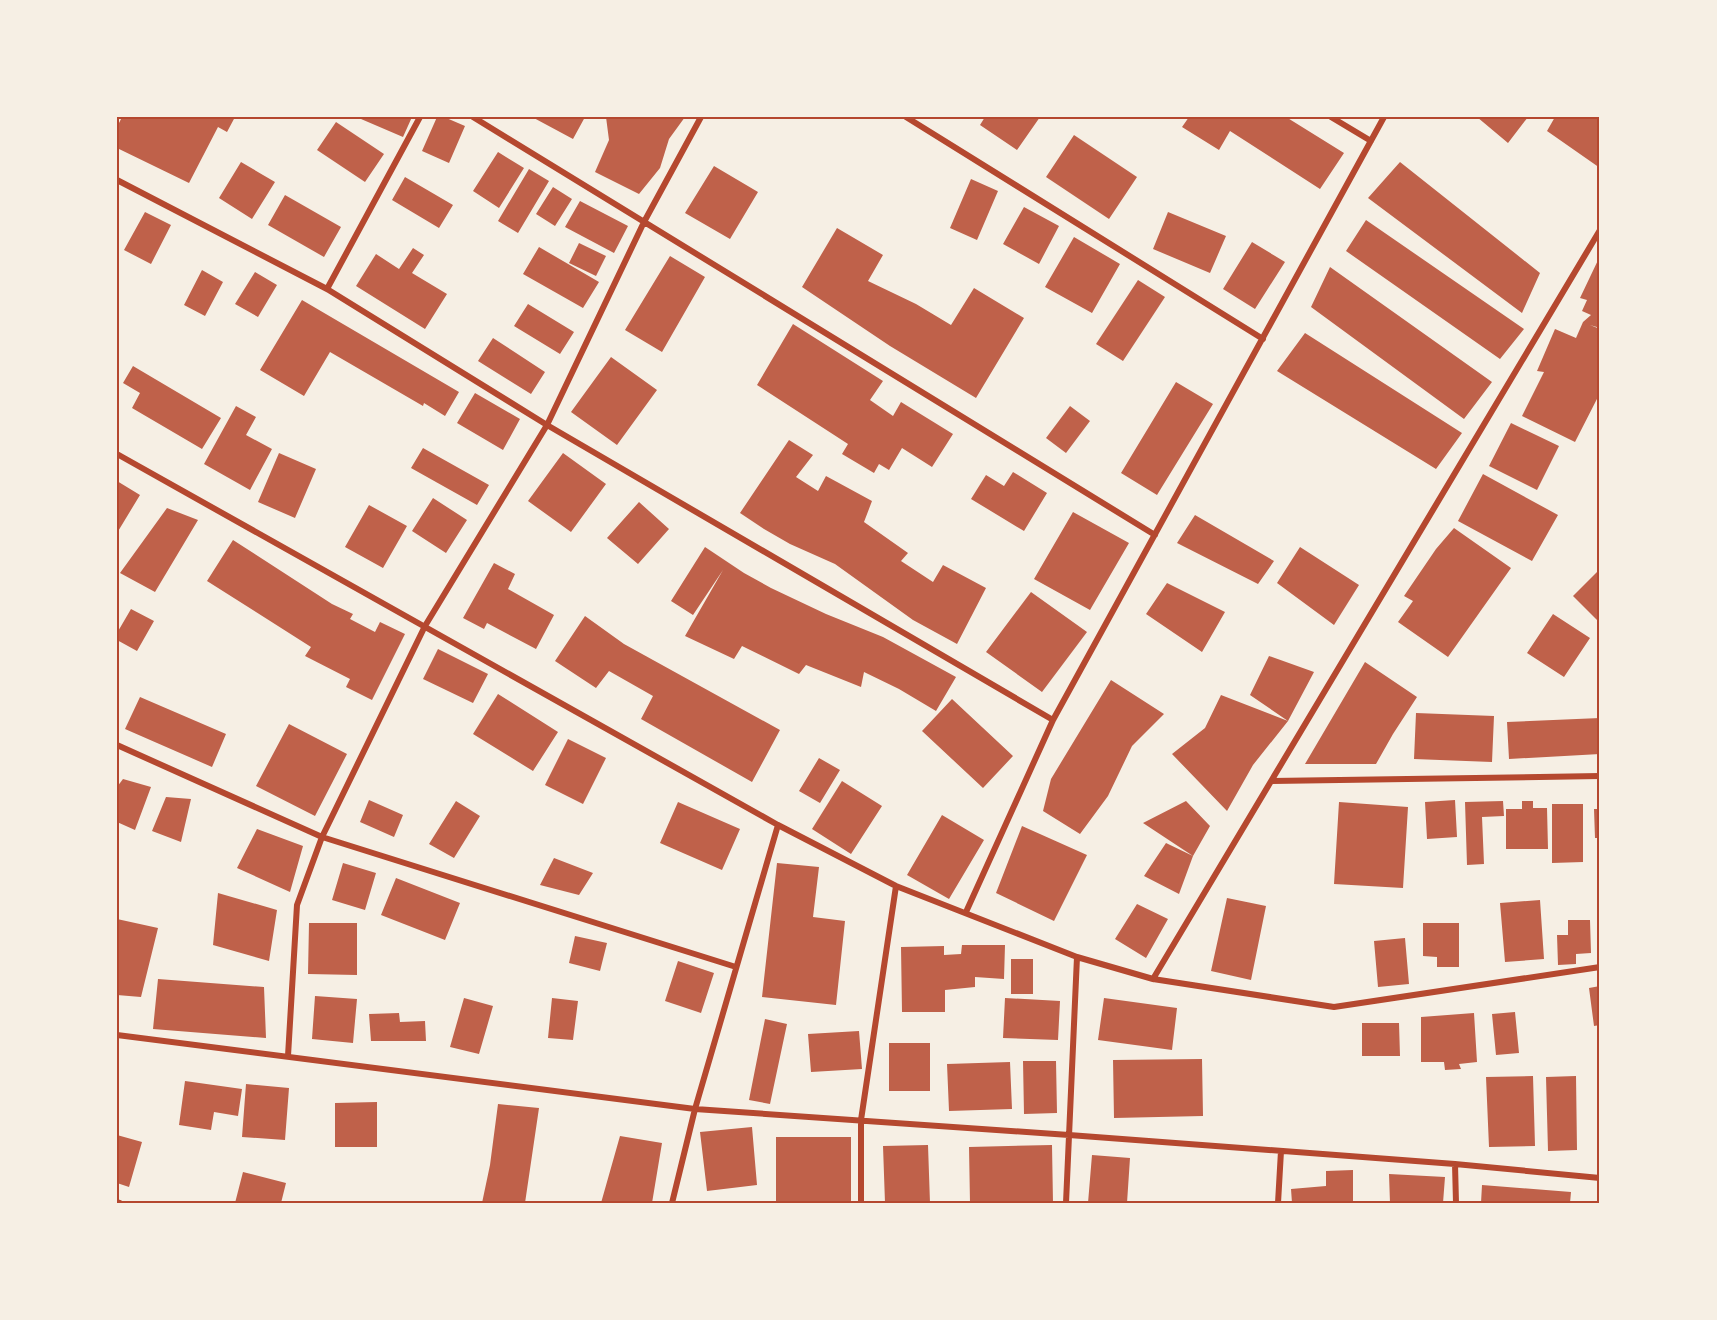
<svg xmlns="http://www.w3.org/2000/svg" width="1717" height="1320" font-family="'Golos Text',sans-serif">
	<rect width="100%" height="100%" fill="#f6efe4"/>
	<path fill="#bf614a" d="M122 117H235L227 132 218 127 189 183 117 148V127Z
		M361 117H412L403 137 361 119Z
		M437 117H444L465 126 449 163 422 151Z
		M532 117H585L573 139Z
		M606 117H685L669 139 660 168 639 194 595 172 609 140Z
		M985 117H1040L1017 150 980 125Z
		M1189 117H1286L1344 153 1320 189 1230 131 1219 150 1182 127Z
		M1477 117H1528L1508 143Z
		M1555 117H1600V168L1547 131Z
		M336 122 384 154 365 182 317 150Z
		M1074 135 1137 177 1109 219 1046 177Z
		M498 152 524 168 499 208 473 191Z
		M241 162 275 182 252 219 219 198Z
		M1400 162 1540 273 1522 313 1368 198Z
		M714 166 758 192 730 239 685 213Z
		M529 169 549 181 518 233 498 221Z
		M405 177 453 205 439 228 392 200Z
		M971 179 998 191 977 240 950 228Z
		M553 187 572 199 555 226 536 214Z
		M285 195 341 227 324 257 268 225Z
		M580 201 628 226 614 253 565 227Z
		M1024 207 1059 226 1039 264 1003 244Z
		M145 212 171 225 151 264 124 250Z
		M1168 212 1226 236 1210 273 1153 249Z
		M1366 220 1524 329 1500 359 1346 251Z
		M837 228 883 255 868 281 916 304 951 325 974 288 1024 318 976 398 890 346 802 287Z
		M1074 237 1120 264 1092 313 1045 287Z
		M1252 242 1285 262 1255 309 1223 289Z
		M579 243 606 256 596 276 569 263Z
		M539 247 599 282 583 308 523 274Z
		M413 248 424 255 412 273 447 294 425 329 356 286 376 254 399 269Z
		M670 256 705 277 662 352 625 330Z
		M1600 256V328L1590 325 1600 329V393L1575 442 1522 416 1544 372 1537 371 1555 329 1576 338 1583 322 1591 315 1582 311 1587 300 1580 298Z
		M1330 267 1492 382 1464 419 1311 307Z
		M202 270 223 282 205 316 184 305Z
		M255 272 277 285 258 317 235 304Z
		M1138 280 1165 297 1123 361 1096 344Z
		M302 300 459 392 445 416 424 403 423 406 330 352 304 396 260 370Z
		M528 304 574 332 560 354 514 326Z
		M793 324 883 381 870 400 893 416 901 402 953 434 932 467 902 448 889 470 879 464 874 473 842 454 848 444 757 385Z
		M1305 333 1462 433 1436 469 1277 371Z
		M493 338 545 372 531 394 478 361Z
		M611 357 657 390 617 445 571 412Z
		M133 366 221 418 202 449 132 408 140 393 123 383Z
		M1176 382 1213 404 1157 495 1121 473Z
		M475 393 520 419 503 450 457 423Z
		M236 406 256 417 246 435 272 449 250 490 204 464Z
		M1070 406 1090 421 1066 453 1046 438Z
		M1511 423 1559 446 1537 490 1489 466Z
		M789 440 813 455 796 477 818 491 826 476 872 501 864 522 908 553 901 561 933 582 943 565 986 588 957 644 913 620 835 564 790 544 764 529 740 513Z
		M423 448 489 485 477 505 411 468Z
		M279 453 316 469 295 518 258 502Z
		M563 453 606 484 571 532 528 501Z
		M1013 472 1047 493 1024 531 971 499 986 475 1004 486Z
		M1483 474 1558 515 1532 561 1458 521Z
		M117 481 140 495 117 533Z
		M433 498 467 520 446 553 412 531Z
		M639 502 669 529 638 564 607 538Z
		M369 505 407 526 383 568 345 547Z
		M167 508 198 520 155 592 120 573Z
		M1073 512 1129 543 1090 610 1034 579Z
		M1195 515 1274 561 1258 584 1177 543Z
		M1454 528 1511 568 1448 657 1398 622 1413 601 1404 596 1436 549Z
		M233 540 332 604 353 614 350 619 375 632 380 622 405 634 372 700 346 687 350 679 305 656 311 647 207 581Z
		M705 547 744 573 771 588 826 614 883 637 956 677 936 711 899 689 864 672 861 687 806 665 799 674 742 646 734 659 685 636 723 570 693 615 671 601Z
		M1300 547 1359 585 1334 625 1277 583Z
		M494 563 515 574 508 589 554 615 536 649 487 623 484 629 463 618Z
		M1598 571 1600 573V623L1573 596Z
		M1167 583 1225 612 1202 652 1146 614Z
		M1031 592 1087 632 1042 692 986 652Z
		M131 609 154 621 137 651 117 640V633Z
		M1553 614 1590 638 1564 677 1527 653Z
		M585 616 624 644 780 730 752 782 641 719 653 696 609 671 596 688 555 661Z
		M438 649 488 674 473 703 423 679Z
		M1269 656 1314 672 1288 721 1253 765 1227 811 1172 754 1205 728 1221 695 1288 721 1250 695Z
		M1365 662 1417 697 1393 734 1376 764H1305Z
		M1111 680 1164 714 1132 746 1108 796 1080 834 1043 811 1051 779Z
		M498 694 558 732 533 771 473 734Z
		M140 697 226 734 212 767 125 729Z
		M952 699 1013 756 983 788 922 731Z
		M1416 713 1494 716 1492 762 1414 759Z
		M1600 718V754L1509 759 1507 722Z
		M289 724 347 754 315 816 256 786Z
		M568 739 606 758 583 804 545 785Z
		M819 758 840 770 820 803 799 791Z
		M123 779 151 787 135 830 117 822V787Z
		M842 781 882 806 851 854 812 829Z
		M166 797 191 799 181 842 152 831Z
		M369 800 403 815 394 837 360 822Z
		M1455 800 1457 837 1427 839 1425 802Z
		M456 801 480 816 454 858 429 844Z
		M1186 801 1210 826 1193 856 1143 823Z
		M1503 801 1504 816 1482 817 1484 864 1467 865 1465 802Z
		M1522 801H1533V808H1547L1548 849H1506V809H1522Z
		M678 802 740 829 722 870 660 843Z
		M1339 802 1408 807 1403 888 1334 884Z
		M1552 804H1583V862L1552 863Z
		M1594 809H1600V838H1595Z
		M942 815 984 840 949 899 907 875Z
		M1022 826 1087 855 1054 921 996 893Z
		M257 829 303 846 290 892 237 868Z
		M1166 843 1193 856 1179 894 1144 876Z
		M554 858 593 873 579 895 540 885Z
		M343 863 376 873 365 910 332 900Z
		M777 863 819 867 813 917 845 921 836 1005 762 997Z
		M396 878 460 903 445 940 381 915Z
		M218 893 277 910 269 961 213 945Z
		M1227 898 1266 906 1251 980 1211 971Z
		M1540 900 1544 959 1505 962 1500 903Z
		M1137 904 1168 919 1146 958 1115 939Z
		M117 919 158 928 141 997 117 995Z
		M1568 920H1590L1591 953 1576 954V964L1558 965 1557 935H1568Z
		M309 923H357V975L308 974Z
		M1423 923H1459V967H1437V957L1423 956Z
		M575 936 607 943 600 971 569 963Z
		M1405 938 1409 984 1378 987 1374 941Z
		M962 945H1005L1004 979 975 977V987L945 990V1012H902L901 947 944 946V955L961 954Z
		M1011 959H1033V994H1011Z
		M678 961 714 973 701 1013 665 1001Z
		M158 979 264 987 266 1038 153 1029Z
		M1600 986V1025L1594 1026 1589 988Z
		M315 996 357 999 353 1043 312 1039Z
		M464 998 493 1006 479 1054 450 1047Z
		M552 998 578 1001 573 1040 548 1038Z
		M1005 998 1060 1001 1058 1040 1003 1038Z
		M1104 998 1177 1008 1172 1050 1098 1040Z
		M1515 1012 1519 1053 1496 1055 1492 1014Z
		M399 1013 400 1022 425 1021 426 1041H371L369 1014Z
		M1474 1013 1477 1062 1459 1064 1461 1069 1445 1070 1444 1062H1421V1017Z
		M765 1019 787 1024 770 1104 749 1100Z
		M1362 1023H1399L1400 1056H1362Z
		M859 1031 862 1069 811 1072 808 1034Z
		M889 1043H930V1091H889Z
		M1202 1059 1203 1116 1114 1118 1113 1060Z
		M1023 1061H1056L1057 1113 1024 1114Z
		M1010 1062 1012 1109 949 1111 947 1064Z
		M1533 1076 1535 1146 1489 1147 1486 1077Z
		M1576 1076 1577 1150 1548 1151 1546 1077Z
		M185 1081 242 1089 238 1116 214 1112 211 1130 179 1125Z
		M246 1084 289 1088 285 1140 242 1137Z
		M377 1102V1147H335V1103Z
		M498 1104 539 1108 525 1203H482L490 1165Z
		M752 1127 757 1185 707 1191 700 1132Z
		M117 1135 142 1142 129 1187 117 1183Z
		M620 1136 662 1143 652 1203H601Z
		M776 1137H851V1203H776Z
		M928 1145 930 1203H885L883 1146Z
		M1052 1145 1053 1203H970L969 1147Z
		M1092 1155 1130 1158 1127 1203H1088Z
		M1353 1170V1203H1292L1291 1189 1326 1186V1171Z
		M243 1172 286 1183 281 1203H235Z
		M1389 1174 1445 1177 1443 1203H1390Z
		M1482 1185 1571 1192 1570 1203H1481Z"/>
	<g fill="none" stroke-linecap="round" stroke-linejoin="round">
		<path stroke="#b5482f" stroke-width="6" d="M473 117 1155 535
			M906 117 1263 339
			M1331 117 1371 141
			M117 180 327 289 547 425 1053 720
			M327 289 420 117
			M117 454 778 825 896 886 1077 957 1153 979 1334 1007 1600 967
			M117 745 322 837 736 967
			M1272 781 1600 776
			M966 912 1053 720 1384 117
			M1153 979 1600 230
			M117 1035 695 1109 1069 1135 1455 1164 1600 1178
			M288 1056 297 905 322 837 425 626 547 425 644 222 701 117
			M1455 1164 1456 1203
			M117 1202 120 1203
			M672 1203 695 1109 778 825
			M861 1203V1120L896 886
			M1066 1203 1077 957
			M1278 1203 1281 1151"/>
	</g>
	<rect width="1717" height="1320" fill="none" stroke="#f6efe4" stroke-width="237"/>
	<rect x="118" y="118" width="1480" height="1084" fill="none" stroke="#b5482f" stroke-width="2"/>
</svg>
